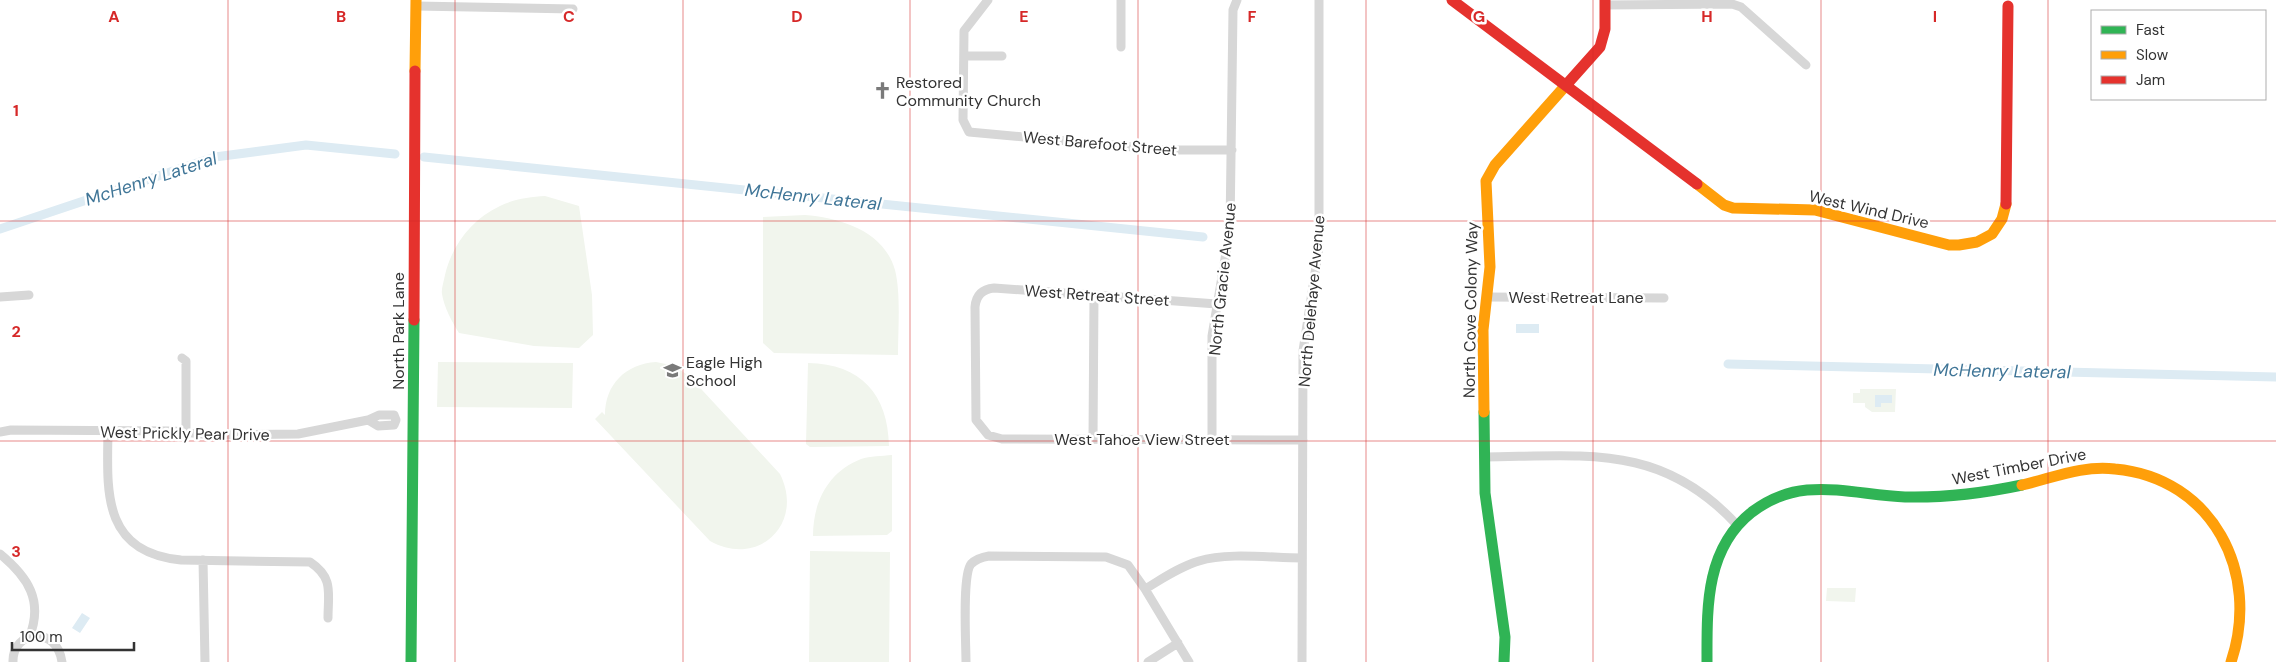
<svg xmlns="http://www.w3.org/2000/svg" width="2276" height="662" font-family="'DM Sans',sans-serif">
	<rect width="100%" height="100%" fill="#fff"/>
	<path fill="#f1f5ed" d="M545 196 579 206 592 295 593 335 579 348 534 346 459 333C452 322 444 307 442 294 441 289 444 281 445 275 452 245 472 219 500 206 514 199 530 197 545 196Z
		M805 215C841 218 884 231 895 270 901 294 898 329 898 355L774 353 763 343V217Z
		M438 362 573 363 572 408 437 407Z
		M656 362 675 366 690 377 780 474C805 524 758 568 710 541L595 419 602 412 605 415C605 384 626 364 656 362Z
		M808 363C861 364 888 394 889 446L810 447 806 444Z
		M1860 389H1896L1895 412H1872L1865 407V403H1853V393H1860Z
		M892 455V531L887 535 813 536C813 502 828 472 861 459 870 456 882 456 892 455Z
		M810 551 890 552 889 662H809Z
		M1827 588H1856L1855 602 1826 601Z"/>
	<path fill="#ddebf3" d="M1516 324H1539V333H1516Z
		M1875 395H1892V403H1881V407H1875Z
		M82 613 90 618 80 633 72 628Z"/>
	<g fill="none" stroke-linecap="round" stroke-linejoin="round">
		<path stroke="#ddebf3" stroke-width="9" d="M424 157 1203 237
			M0 229 215 157 306 145 395 154
			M1728 364 2276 377"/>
		<path stroke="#d7d7d7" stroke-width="9" d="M988 0 964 31 963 120 969 132 1166 150H1232
			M1121 0V47
			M1605 5 1732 4 1741 7 1806 65
			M416 6 573 9
			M964 56H1002
			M0 297 29 295
			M1487 297 1664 298
			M1217 304 994 288C983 289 976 295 975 307L976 420 988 435 1002 439 1303 440
			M182 358 186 361V432
			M379 415H394L396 420 394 425 378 426 368 420Z
			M108 431C107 492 102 552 181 560L310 562C334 578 328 593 328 618
			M0 432 11 430 173 431 213 435 298 434 368 420
			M1093 439 1094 295
			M1212 439V336L1230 229 1233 10 1237 0
			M1484 457C1586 456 1662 443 1737 525
			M0 554C28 577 44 601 29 638
			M203 560 205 662
			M1145 589 1189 662
			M13 662C12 630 57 625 62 662
			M966 662C966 644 962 575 971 564 976 559 983 557 989 556L1106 557 1128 565 1145 589C1162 579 1179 567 1199 561 1228 552 1271 558 1302 558
			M1148 662 1178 643
			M1302 662 1303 351 1319 247V0"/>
		<path stroke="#30b455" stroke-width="11" d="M1484 412 1485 493 1505 637 1504 662
			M411 662 414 320
			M1707 662C1707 608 1705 549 1752 512 1768 500 1786 492 1807 490 1840 487 1873 496 1905 497 1945 498 1984 493 2022 485"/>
		<path stroke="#ff9f0a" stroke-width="11" d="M415 71 416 0
			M1697 184 1724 205 1733 208 1815 210 1949 245H1959L1977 242 1992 234 2002 219 2006 204
			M1484 412 1483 330 1490 267 1486 181 1495 165 1567 84
			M2022 485C2053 478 2082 465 2115 469 2213 478 2261 573 2231 662"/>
		<path stroke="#e5322d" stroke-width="11" d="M1452 0 1697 184
			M1567 84 1600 47 1605 29V0
			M2006 204 2008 6
			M414 320 415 71"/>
	</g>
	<path fill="none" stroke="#d62828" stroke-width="1" stroke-opacity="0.55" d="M228 0V662M455 0V662M683 0V662M910 0V662M1138 0V662M1366 0V662M1593 0V662M1821 0V662M2048 0V662M0 221H2276M0 441H2276"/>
	<defs>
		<symbol id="church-bare" viewBox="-9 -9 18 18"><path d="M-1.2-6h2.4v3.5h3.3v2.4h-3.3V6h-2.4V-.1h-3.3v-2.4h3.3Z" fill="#7a7a7a" stroke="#fff" stroke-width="2.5" paint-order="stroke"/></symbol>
		<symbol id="school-bare" viewBox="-9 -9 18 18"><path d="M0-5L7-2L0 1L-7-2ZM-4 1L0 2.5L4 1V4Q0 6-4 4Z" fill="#7a7a7a" stroke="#fff" stroke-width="2.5" paint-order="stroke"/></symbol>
	</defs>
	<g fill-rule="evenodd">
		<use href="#church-bare" x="870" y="78" width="25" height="25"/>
		<use href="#school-bare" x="660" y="358" width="25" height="25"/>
	</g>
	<g text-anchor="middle" stroke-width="5" stroke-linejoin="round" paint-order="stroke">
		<g font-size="16" fill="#333" stroke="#fff" text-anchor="start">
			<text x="896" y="88">Restored<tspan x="896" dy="18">Community Church</tspan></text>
			<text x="686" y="368">Eagle High<tspan x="686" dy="18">School</tspan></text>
		</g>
		<g font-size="16" fill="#333" stroke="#fff">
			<text transform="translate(1100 143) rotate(5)" y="6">West Barefoot Street</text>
			<text transform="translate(1869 209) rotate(13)" y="6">West Wind Drive</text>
			<text transform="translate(1222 279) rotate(-84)" y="6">North Gracie Avenue</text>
			<text transform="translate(1097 295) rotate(4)" y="6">West Retreat Street</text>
			<text x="1576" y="303">West Retreat Lane</text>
			<text transform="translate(1311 301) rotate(-85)" y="6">North Delehaye Avenue</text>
			<text transform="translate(1470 310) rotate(-89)" y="6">North Cove Colony Way</text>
			<text transform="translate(398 331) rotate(-90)" y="6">North Park Lane</text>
			<text transform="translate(185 433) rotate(1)" y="6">West Prickly Pear Drive</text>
			<text x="1142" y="445">West Tahoe View Street</text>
			<text transform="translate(2019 466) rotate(-11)" y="6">West Timber Drive</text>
		</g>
		<g font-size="18" font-style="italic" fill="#3f7597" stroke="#fff">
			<text transform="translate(151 179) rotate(-18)" y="6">McHenry Lateral</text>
			<text transform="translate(813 197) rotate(6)" y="6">McHenry Lateral</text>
			<text transform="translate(2002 371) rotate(1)" y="6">McHenry Lateral</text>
		</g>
	</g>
	<g font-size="16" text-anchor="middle" font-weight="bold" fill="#d62828" stroke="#fff" stroke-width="5" stroke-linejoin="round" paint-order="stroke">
		<text x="114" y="22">A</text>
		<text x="341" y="22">B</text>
		<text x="569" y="22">C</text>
		<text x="797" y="22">D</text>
		<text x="1024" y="22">E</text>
		<text x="1252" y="22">F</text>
		<text x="1479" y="22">G</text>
		<text x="1707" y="22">H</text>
		<text x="1935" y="22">I</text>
		<text x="16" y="116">1</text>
		<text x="16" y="337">2</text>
		<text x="16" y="557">3</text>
	</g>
	<rect x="2091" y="10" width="175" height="90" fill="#ffffff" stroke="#adadad"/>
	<rect x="2101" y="26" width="25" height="8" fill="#30b455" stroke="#adadad"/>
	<text x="2136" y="35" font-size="15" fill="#333333">Fast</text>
	<rect x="2101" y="51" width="25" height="8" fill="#ff9f0a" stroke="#adadad"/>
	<text x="2136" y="60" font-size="15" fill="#333333">Slow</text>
	<rect x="2101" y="76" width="25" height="8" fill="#e5322d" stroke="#adadad"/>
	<text x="2136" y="85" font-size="15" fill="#333333">Jam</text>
	<path d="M12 642v8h122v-8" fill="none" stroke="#333333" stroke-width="2.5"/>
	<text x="20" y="642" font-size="15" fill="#333333" stroke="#ffffff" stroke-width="4" paint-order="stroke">100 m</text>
</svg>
